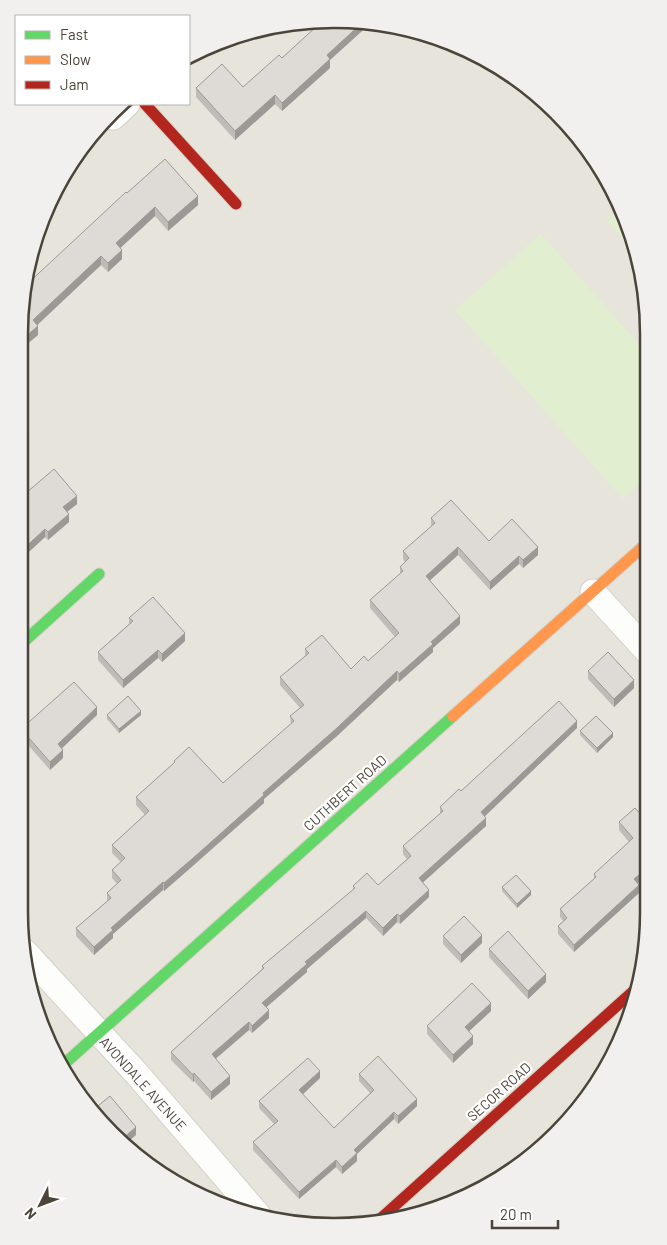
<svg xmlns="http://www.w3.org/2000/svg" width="667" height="1245" font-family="Barlow,sans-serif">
	<rect width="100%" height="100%" fill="#f4f2ee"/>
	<path fill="#e7e4dc" d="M374 21 491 61 541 97 595 158 631 232 646 293 648 932 637 993 606 1069 541 1148 454 1202 354 1226 252 1216 159 1173 84 1103 36 1013 19 911V313L30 252 61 176 124 104H189V61L252 30Z"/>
	<path fill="#e1eecf" d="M620 209 631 232 633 240 628 245 607 221Z
		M541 234 646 352V478L623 499 455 310Z"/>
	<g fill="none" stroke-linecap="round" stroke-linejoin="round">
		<defs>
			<path id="street" d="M113 117 127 104
				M593 592 647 651
				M25 952 137 1074 259 1216"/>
			<path id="fast" d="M19 646 99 574
				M63 1065 453 716"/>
			<path id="slow" d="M453 716 646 544"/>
			<path id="jam" d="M145 104 236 204
				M379 1220 639 986"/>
		</defs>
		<use href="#street" stroke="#d2d0cb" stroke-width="27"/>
		<use href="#fast" stroke="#d3cfc5" stroke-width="13"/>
		<use href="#slow" stroke="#d3cfc5" stroke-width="13"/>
		<use href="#jam" stroke="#d3cfc5" stroke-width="13"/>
		<use href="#street" stroke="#fdfdfc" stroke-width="25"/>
		<use href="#fast" stroke="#63d668" stroke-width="11"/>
		<use href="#slow" stroke="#ff974d" stroke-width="11"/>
		<use href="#jam" stroke="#b3261e" stroke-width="11"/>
	</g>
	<path fill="#bfbcb8" d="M373 21 330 60V68L282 111 275 104 235 140 196 97V88L243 87 282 58 316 27V25Z
		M127 193 198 205 168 231 155 216 120 248 122 259 108 272 101 265 37 325 38 335 19 313Z
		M19 499 77 504 67 512 69 522 48 540 45 537 19 561Z
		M431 518 489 541 538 555 523 568 519 564 490 590 458 555 430 580 460 624 433 648V652L399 682 397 680 337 736 264 799V803L192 867 164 891 163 890 113 934V938L94 955 76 936V928L107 901V893L117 884 112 878V870L121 862 112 853V845L145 815 136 805V797L174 763V761L223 783 291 724 290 716 300 708 280 685V677L305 656V649L351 669 368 661 395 637 370 608V600L400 574V567L405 562 403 559V551L431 527Z
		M129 618 185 641 162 662 158 658 123 688 98 660V652L129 624Z
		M588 671 634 688 614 707 588 679Z
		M97 715 62 748 63 758 50 770 21 737V729Z
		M107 715H141L119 733 107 719Z
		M577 728 484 816 486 826 423 882 429 897 400 924 397 922 383 936 366 918 307 969V972L266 1007 269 1018 252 1033 249 1030 215 1059 230 1084 211 1100 194 1081 193 1082 171 1060V1052L262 969V966L353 890V886L378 885 407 859 403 854V846L440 814V807L461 791Z
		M580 731 613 737 597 753 580 735Z
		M635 808 638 884 639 893 574 952 558 934V926L563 921 560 917V909L594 879V874L629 842 619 830V822Z
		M502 887 531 895 517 908 502 891Z
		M443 936 482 943 461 963 443 944Z
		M489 949 546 982 528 999 489 957Z
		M491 1011 469 1031 473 1044 453 1063 427 1034V1026Z
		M359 1074 417 1106 398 1124 394 1119 357 1154V1161L342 1174 336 1167 299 1199 253 1150V1142L274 1124 259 1108V1101L320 1078 302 1094 334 1128 370 1093 359 1081Z"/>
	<path fill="#9b9996" d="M373 21 330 60V68L282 111V103L327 55 363 22Z
		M275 95V104L235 140V131Z
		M198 196V205L168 231V222Z
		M155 207V216L116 252V243Z
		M122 250V259L108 272V263Z
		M101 256V265L33 329V320Z
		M38 326V335L19 351V342Z
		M77 496V504L63 515V507Z
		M69 514V522L48 540V532Z
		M45 529V537L19 561V553Z
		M458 547V555L426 584V576Z
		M538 547V555L523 568V560Z
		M519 556V564L490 590V582Z
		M460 616V624L433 648V652L399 682V674L431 642Z
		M185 633V641L162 662V654Z
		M158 650V658L123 688V680Z
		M397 671V680L337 736 264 799V803L164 891V883Z
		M634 680V688L614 707V699Z
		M97 707V715L58 752V744Z
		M141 711V715L119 733V729Z
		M577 721V728L481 820V812Z
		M613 733V737L597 753V748Z
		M63 750V758L50 770V762Z
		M486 818V826L419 886V878Z
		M26 858V862L19 869V865Z
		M647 868V876L634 887V879Z
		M163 882V890L113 934V938L94 955V947L111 928Z
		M639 885V893L574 952V945Z
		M429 890V897L400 924V916Z
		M531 891V895L517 908V904Z
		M366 911V918L307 969V972L262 1011V1003L305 962Z
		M397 914V922L383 936V928Z
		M482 935V943L461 963V955Z
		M546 974V982L528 999V991Z
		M491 1003V1011L465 1035V1027Z
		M269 1010V1018L252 1033V1026Z
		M249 1022V1030L212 1062V1054Z
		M473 1036V1044L453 1063V1055Z
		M320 1071V1078L299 1098V1090Z
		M194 1073V1081L193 1082V1075Z
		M230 1076V1084L211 1100V1092Z
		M417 1099V1106L398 1124V1116Z
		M394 1112V1119L357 1154V1161L342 1174V1167L354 1150Z
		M136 1127V1135L127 1143 122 1139Z
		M336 1160V1167L299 1199V1192Z"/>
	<path fill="#dedbd6" stroke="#9b9996" d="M363 22 327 55 330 59 282 103 275 95 235 131 196 88 222 64 243 87 279 55 282 58 318 25Z
		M165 159 198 196 168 222 155 207 116 243 122 250 108 263 101 256 33 320 38 326 19 342V313L24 287 126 192 127 193Z
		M54 469 77 496 63 507 69 514 48 532 45 529 19 553V499Z
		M451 500 489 541 512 519 538 547 523 560 519 556 490 582 458 547 426 576 460 616 431 642 433 644 399 674 397 671 337 728 263 793 264 795 192 859 164 883 163 882 111 928 113 930 94 947 76 928 111 898 107 893 121 880 112 870 125 858 112 845 149 811 136 797 175 762 174 761 189 747 223 783 294 721 290 716 304 705 280 677 309 653 305 649 322 635 351 669 364 656 368 661 399 633 370 600 403 571 400 567 409 558 403 551 435 523 431 518Z
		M153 597 185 633 162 654 158 650 123 680 98 652 133 621 129 618Z
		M608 652 634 680 614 699 588 671Z
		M74 682 97 707 58 744 63 750 50 762 21 729Z
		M128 696 141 711 119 729 107 715Z
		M559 701 577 721 481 812 486 818 419 878 429 890 400 916 397 914 383 928 366 911 305 962 307 964 262 1003 269 1010 252 1026 249 1022 212 1054 230 1076 211 1092 194 1073 193 1075 171 1052 264 968 262 966 355 888 353 886 367 873 378 885 411 856 403 846 443 811 440 807 459 789 461 791Z
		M596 716 613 733 597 748 580 731Z
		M635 808 647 821V868L634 879 639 885 574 945 558 926 567 918 560 909 596 877 594 874 633 838 619 822Z
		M19 850 26 858 19 865Z
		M516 875 531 891 517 904 502 887Z
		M464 916 482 935 461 955 443 936Z
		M508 931 546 974 528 991 489 949Z
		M472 983 491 1003 465 1027 473 1036 453 1055 427 1026Z
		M378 1056 417 1099 398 1116 394 1112 354 1150 357 1153 342 1167 336 1160 299 1192 253 1142 278 1121 259 1101 308 1058 320 1071 299 1090 334 1128 374 1090 359 1074Z
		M110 1096 136 1127 122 1139 92 1111Z
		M154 1164 165 1176 159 1173 151 1166Z"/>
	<g text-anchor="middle" stroke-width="4.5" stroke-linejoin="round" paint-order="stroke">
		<g font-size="14" fill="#4b4439" stroke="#fff">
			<text transform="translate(345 793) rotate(-42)" y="5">CUTHBERT ROAD</text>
			<text transform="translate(143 1084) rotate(48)" y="5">AVONDALE AVENUE</text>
			<text transform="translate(499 1092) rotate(-42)" y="5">SECOR ROAD</text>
		</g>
	</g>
	<path d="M0 0H667V1245H0ZM334 28H334A306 306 0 0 1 640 334V912A306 306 0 0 1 334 1218H334A306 306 0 0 1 28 912V334A306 306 0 0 1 334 28Z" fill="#f1f0ef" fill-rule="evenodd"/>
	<path fill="none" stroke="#4b4439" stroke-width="2.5" d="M334 28H334A306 306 0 0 1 640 334V912A306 306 0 0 1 334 1218H334A306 306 0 0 1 28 912V334A306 306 0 0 1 334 28Z"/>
	<rect x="15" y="15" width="175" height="90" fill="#ffffff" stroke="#b7b4b0"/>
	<rect x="25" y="31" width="25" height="8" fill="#63d668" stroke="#b7b4b0"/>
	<text x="60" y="40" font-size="15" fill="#4b4439">Fast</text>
	<rect x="25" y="56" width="25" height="8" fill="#ff974d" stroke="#b7b4b0"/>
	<text x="60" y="65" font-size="15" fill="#4b4439">Slow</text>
	<rect x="25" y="81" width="25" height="8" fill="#b3261e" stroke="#b7b4b0"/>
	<text x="60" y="90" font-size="15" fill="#4b4439">Jam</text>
	<g transform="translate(40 1205) rotate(228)" stroke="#ffffff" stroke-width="4" paint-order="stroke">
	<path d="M0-4L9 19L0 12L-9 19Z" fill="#4b4439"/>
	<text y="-8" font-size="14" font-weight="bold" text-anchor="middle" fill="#4b4439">N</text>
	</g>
	<path d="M492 1220v8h66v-8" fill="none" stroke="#4b4439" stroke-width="2.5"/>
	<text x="500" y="1220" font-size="15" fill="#4b4439" stroke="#ffffff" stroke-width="4" paint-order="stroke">20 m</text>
</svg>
